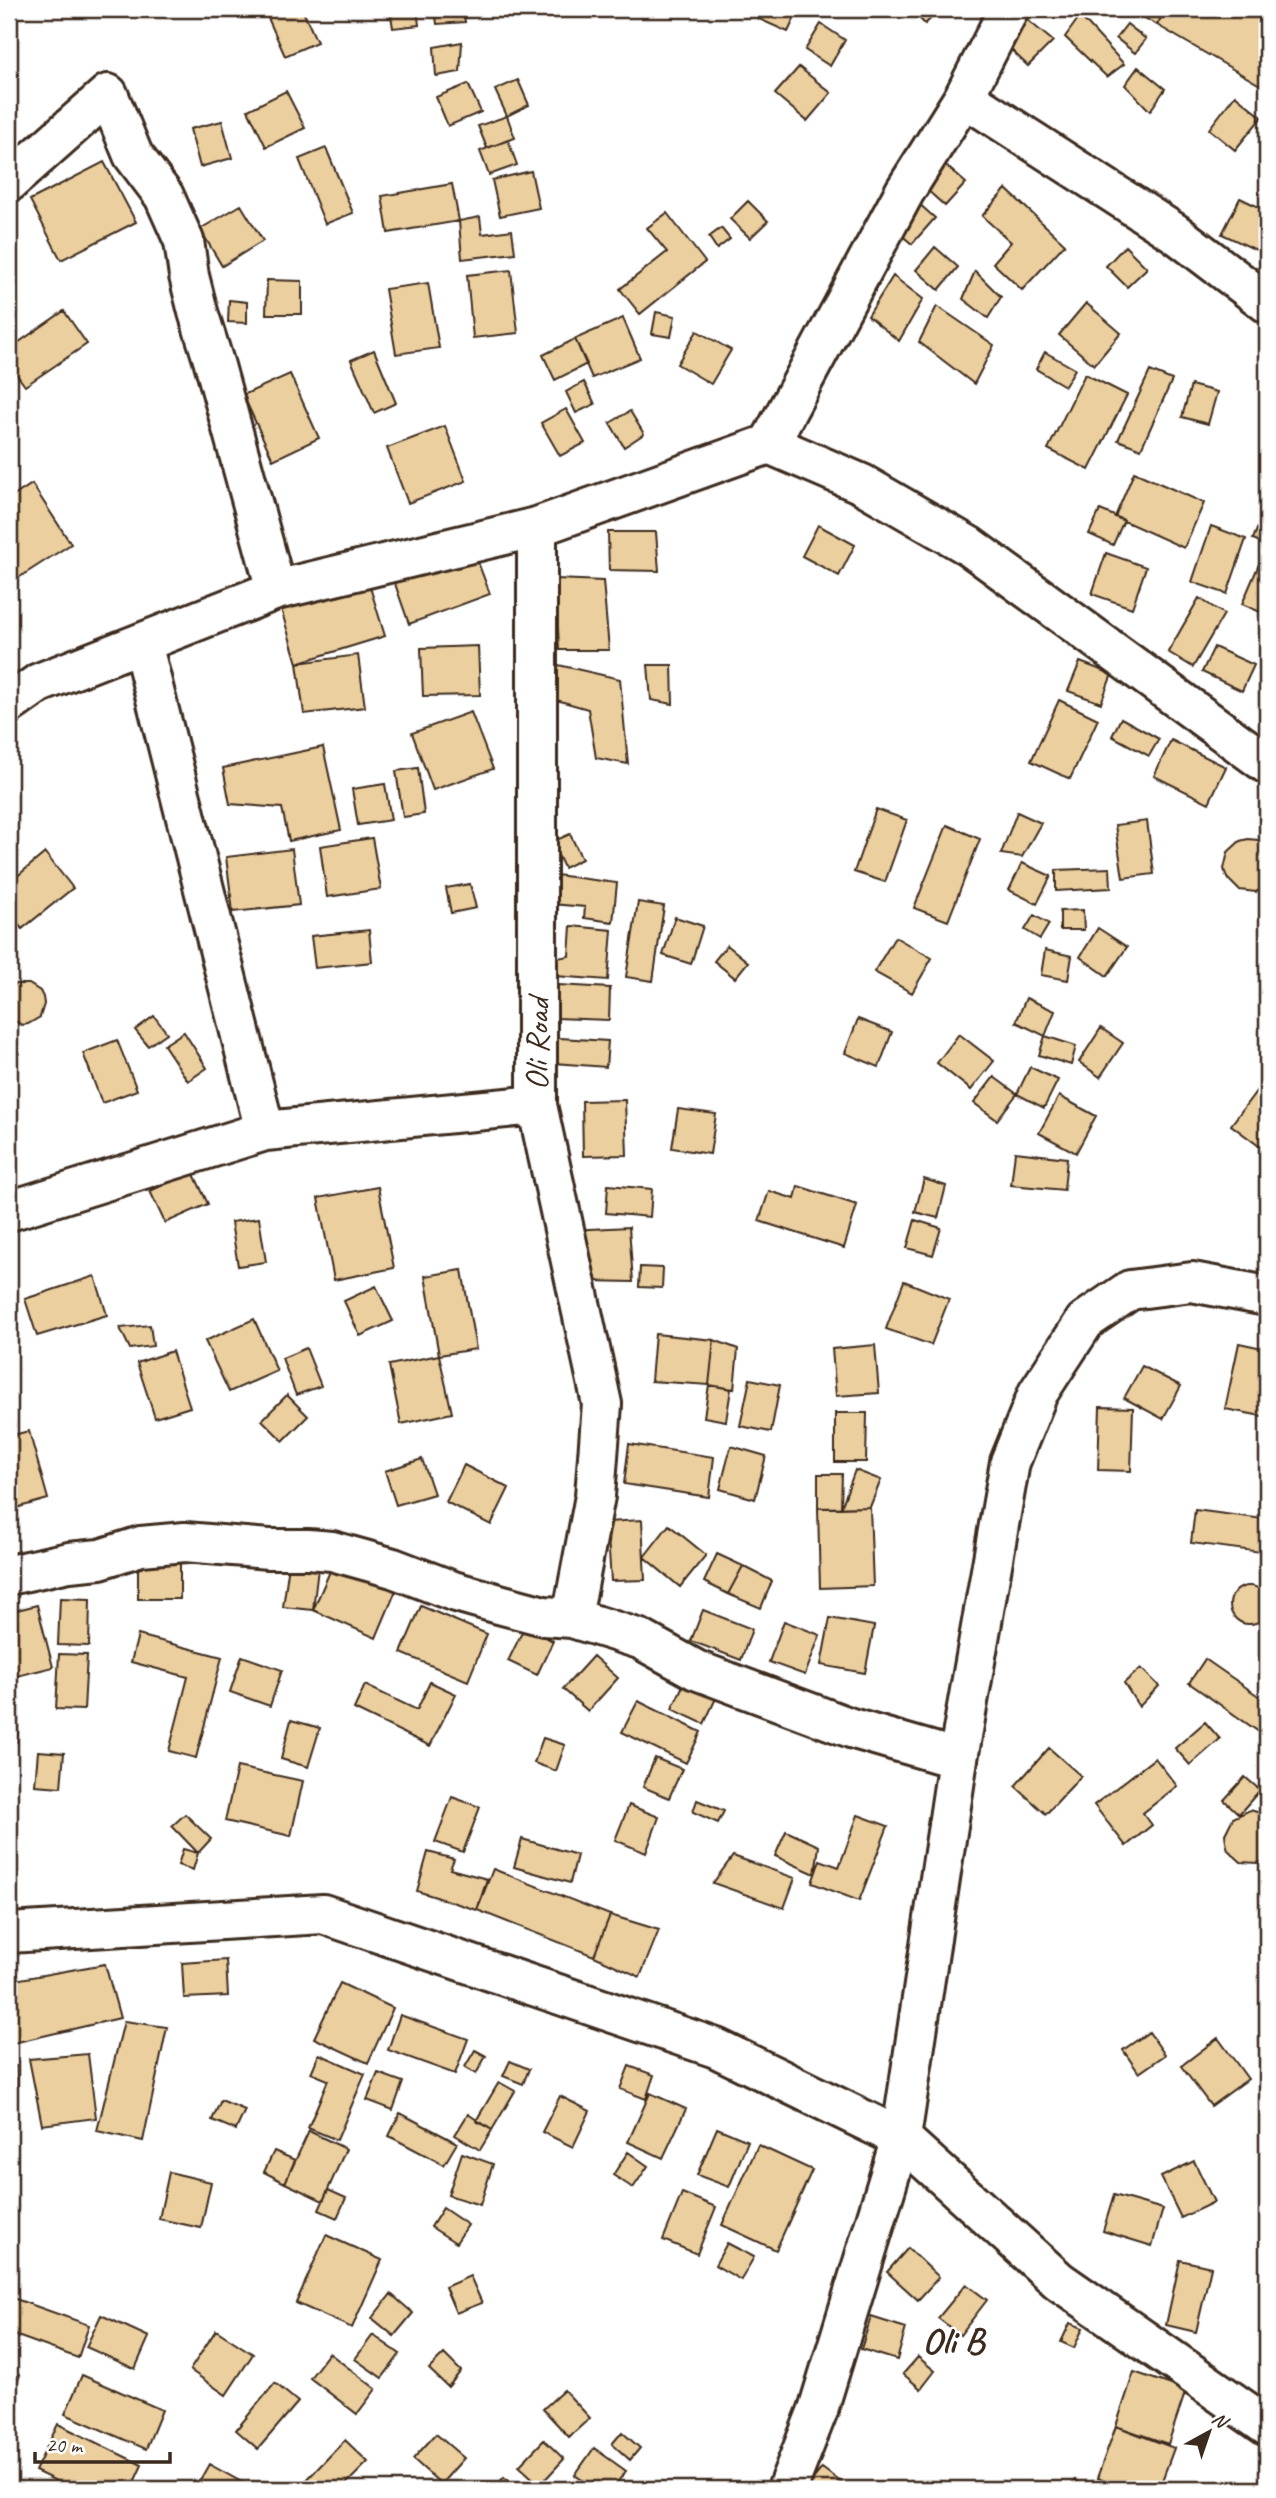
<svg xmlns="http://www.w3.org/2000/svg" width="1276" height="2498" font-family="Caveat,sans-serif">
	<rect width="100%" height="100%" fill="#fff"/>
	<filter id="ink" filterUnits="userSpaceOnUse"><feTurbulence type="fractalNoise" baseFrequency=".0143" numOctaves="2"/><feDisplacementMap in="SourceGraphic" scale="14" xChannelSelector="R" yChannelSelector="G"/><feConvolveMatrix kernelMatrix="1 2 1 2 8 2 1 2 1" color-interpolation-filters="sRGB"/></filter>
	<g filter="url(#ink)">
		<path fill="#eccf9f" stroke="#3b2a1e" stroke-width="2" d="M264 9H302L317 42 285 56Z
			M390 9H417L419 25 393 28Z
			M435 9H463L465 22 437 24Z
			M764 9H799L788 32 759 19Z
			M910 9H941L925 24Z
			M1129 9H1166L1157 25Z
			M1166 9H1249L1267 19V89L1157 25Z
			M1080 16 1124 64 1107 77 1065 37Z
			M1025 18 1053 41 1028 66 1003 42Z
			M821 24 845 40 830 66 805 50Z
			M1127 24 1146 39 1135 53 1116 38Z
			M462 42 460 72 436 76 434 47Z
			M799 67 831 93 807 121 775 94Z
			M1138 67 1165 89 1150 111 1125 85Z
			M518 80 529 105 507 116 495 90Z
			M468 84 481 112 448 126 436 97Z
			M286 91 305 128 266 147 248 110Z
			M1235 95 1262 117 1235 150 1209 129Z
			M507 116 515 138 487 148 478 126Z
			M222 121 232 158 200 167 190 129Z
			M508 140 517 165 489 175 480 151Z
			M326 148 353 213 325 224 299 159Z
			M936 157 966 183 945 206 916 180Z
			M104 162 136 222 61 260 30 200Z
			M531 171 539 208 500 216 492 180Z
			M452 184 459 221 388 233 382 196Z
			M1006 189 1065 244 1022 290 993 263 1011 242 982 216Z
			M1240 198 1267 211V227L1256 250 1222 234Z
			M748 201 768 221 750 238 730 219Z
			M917 202 935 218 912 244 893 228Z
			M241 205 263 241 222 266 200 229Z
			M667 213 705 262 640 314 620 289 667 252 647 228Z
			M480 217 482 234 512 230 515 253 462 259 459 221Z
			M721 228 730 239 717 249 709 237Z
			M1125 246 1147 268 1127 287 1106 266Z
			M935 247 958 267 939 290 916 270Z
			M511 270 518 333 473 338 467 275Z
			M975 271 1001 297 988 318 963 299Z
			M893 276 923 299 899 341 868 316Z
			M267 280 302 281V314H266Z
			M428 283 439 348 396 354 385 289Z
			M229 300 247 302V323L228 322Z
			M1086 303 1121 333 1094 365 1059 335Z
			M937 306 994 345 974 384 919 342Z
			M64 311 87 344 25 386 9 364V349Z
			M656 312 675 316 671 337 652 334Z
			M623 318 640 358 592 378 575 339Z
			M697 331 731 350 711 384 677 364Z
			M575 339 587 364 555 380 543 355Z
			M374 350 396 403 374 413 351 360Z
			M1045 352 1075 369 1065 386 1036 369Z
			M1150 371 1172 380 1141 449 1118 440Z
			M290 374 319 438 273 460 243 395Z
			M1085 374 1127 395 1089 470 1048 449Z
			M584 382 595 404 576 413 566 392Z
			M1191 385 1217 392 1208 424 1182 417Z
			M566 409 585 443 560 456 541 423Z
			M630 411 644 434 624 447 610 423Z
			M445 426 466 481 408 503 387 448Z
			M1134 472 1204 503 1184 548 1115 517Z
			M32 484 71 544 9 584V499Z
			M1267 505V545L1253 539Z
			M1100 510 1124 520 1113 545 1089 534Z
			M818 525 855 545 839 576 802 556Z
			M1211 526 1246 539 1227 594 1192 582Z
			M608 532H656L659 571 609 570Z
			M473 549 490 594 409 624 393 578Z
			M1265 550 1267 551V615L1242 604Z
			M1106 553 1146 567 1132 608 1092 594Z
			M366 574 385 636 297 663 278 599Z
			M556 579 603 581 609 650H559Z
			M1199 598 1224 614 1193 667 1168 652Z
			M478 646 480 695 423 696 421 648Z
			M1214 647 1254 665 1242 691 1202 672Z
			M358 655 365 707 304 714 297 663Z
			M1080 662 1112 674 1101 703 1068 691Z
			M554 664 620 679 628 764 596 758 588 709 553 699Z
			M648 665H672L673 704 651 700Z
			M1059 700 1098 719 1070 779 1031 761Z
			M471 712 493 769 433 790 412 733Z
			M1121 718 1159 739 1149 756 1112 736Z
			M1171 740 1226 767 1209 803 1154 776Z
			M323 747 341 830 289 841 282 808 230 804 223 768Z
			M418 768 424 814 403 817 396 771Z
			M385 784 391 820 358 825 352 789Z
			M876 809 907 820 885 882 854 872Z
			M1017 812 1041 823 1022 857 1001 854Z
			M1147 821 1154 874 1123 878 1115 825Z
			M947 825 980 839 948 921 914 908Z
			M570 834 582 859 564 868 552 842Z
			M372 838 381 889 327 897 320 846Z
			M1248 839 1258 840 1267 845V886L1256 892 1239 890 1227 878 1224 869 1228 852 1240 841Z
			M292 849 299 905 233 912 226 857Z
			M45 853 73 888 22 929 9 913V883Z
			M1022 863 1051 876 1037 904 1009 890Z
			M1110 868 1111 888 1056 891V870Z
			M556 875 617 883 613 922 584 918 585 907 552 904Z
			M470 884 476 908 451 913 446 888Z
			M638 902 664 906 653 981 626 977Z
			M1083 910 1084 930H1060V911Z
			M1034 915 1049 924 1040 939 1025 930Z
			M675 917 703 926 691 964 663 955Z
			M571 926 612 930 608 980 555 976 557 958 569 956Z
			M1098 928 1127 947 1107 976 1080 957Z
			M369 930 372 962 315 968 311 936Z
			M895 937 932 958 912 993 874 972Z
			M727 945 748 962 735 978 714 961Z
			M1045 950 1072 956 1068 980 1041 975Z
			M16 984H29L40 991 43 997 44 1004 40 1017 28 1024 22 1025 9 1018V989Z
			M558 985 610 988 609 1020 556 1018Z
			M1026 998 1055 1011 1045 1036 1016 1022Z
			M154 1016 167 1033 148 1046 135 1030Z
			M858 1019 892 1032 879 1067 845 1053Z
			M1101 1028 1123 1043 1100 1077 1079 1062Z
			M184 1032 207 1068 188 1081 164 1045Z
			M959 1034 994 1061 971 1090 937 1063Z
			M1045 1036 1076 1046 1071 1065 1039 1055Z
			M543 1037 608 1041 606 1067 541 1062Z
			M117 1040 137 1090 102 1103 83 1053Z
			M9 1045 19 1053 9 1065Z
			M1030 1067 1058 1080 1044 1108 1017 1094Z
			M994 1077 1017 1094 997 1120 974 1103Z
			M1263 1082 1267 1085V1152L1231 1125Z
			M1059 1096 1096 1116 1076 1153 1039 1133Z
			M625 1100 627 1155 583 1156 582 1101Z
			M678 1109 716 1114 710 1154 672 1148Z
			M1015 1152 1067 1158 1064 1190 1011 1185Z
			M193 1172 208 1204 165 1223 150 1191Z
			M924 1179 946 1186 938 1218 915 1212Z
			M608 1185 652 1189 650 1217 606 1213Z
			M798 1186 857 1205 844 1248 759 1221 769 1191 795 1199Z
			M378 1187 394 1268 334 1280 318 1198Z
			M259 1218 266 1262 238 1266 231 1222Z
			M915 1220 941 1228 933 1255 907 1248Z
			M629 1227 633 1282 589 1281 571 1230Z
			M640 1267 663 1268 662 1288 639 1287Z
			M462 1270 476 1349 439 1355 425 1276Z
			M95 1276 107 1315 37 1336 25 1299Z
			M904 1281 949 1299 931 1345 886 1329Z
			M376 1286 393 1321 360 1336 344 1301Z
			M254 1319 277 1371 229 1392 205 1341Z
			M150 1325 153 1346 130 1349 120 1328Z
			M655 1334 714 1340 709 1385 651 1381Z
			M714 1340 738 1349 734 1389 709 1385Z
			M1239 1343 1267 1349V1417L1225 1409Z
			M875 1345 879 1393 836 1396 832 1349Z
			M306 1348 321 1386 296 1395 282 1358Z
			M172 1351 190 1407 155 1418 137 1363Z
			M439 1355 452 1413 401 1424 389 1365Z
			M1142 1366 1181 1386 1163 1419 1124 1398Z
			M750 1379 780 1385 771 1432 740 1426Z
			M709 1385 731 1389 726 1421 704 1417Z
			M287 1395 308 1416 283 1441 262 1420Z
			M1100 1407 1133 1408 1131 1471 1098 1470Z
			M835 1413H867L866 1462H835Z
			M29 1431 48 1499 9 1510V1436Z
			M629 1444 714 1457 709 1497 624 1484Z
			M731 1446 766 1456 755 1499 720 1489Z
			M422 1459 434 1494 396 1505 385 1471Z
			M464 1465 509 1488 491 1525 446 1502Z
			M855 1470 881 1480 870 1507 841 1508Z
			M818 1474H842L841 1508H818Z
			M870 1507 873 1586 820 1588 818 1508Z
			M1195 1510 1264 1519 1261 1552 1191 1543Z
			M642 1520 645 1580 611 1581 607 1522Z
			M669 1525 706 1555 680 1587 644 1557Z
			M138 1549 180 1550V1599H138Z
			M717 1554 743 1566 728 1594 704 1582Z
			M290 1557 319 1560 313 1610 283 1607Z
			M334 1562 397 1588 376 1638 313 1610Z
			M743 1566 772 1581 761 1608 728 1594Z
			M1230 1605a19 19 0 1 1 38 0a19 19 0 1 1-38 0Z
			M60 1598 90 1599 89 1646 58 1645Z
			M37 1605 53 1667 9 1678V1612Z
			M421 1606 487 1634 468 1681 401 1653Z
			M703 1610 752 1629 741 1660 691 1641Z
			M830 1618 874 1626 865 1673 821 1665Z
			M784 1621 820 1635 805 1675 769 1662Z
			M525 1626 553 1641 537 1675 508 1661Z
			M138 1635 222 1657 196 1758 169 1751 188 1677 131 1662Z
			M59 1654 87 1655 84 1710 56 1709Z
			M242 1656 282 1670 270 1706 230 1692Z
			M593 1656 618 1678 588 1711 563 1689Z
			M1205 1659 1267 1702V1726L1262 1734 1189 1683Z
			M1141 1668 1159 1686 1139 1707 1124 1683Z
			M685 1681 717 1696 704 1724 672 1709Z
			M430 1682 456 1694 430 1746 354 1709 365 1685 417 1710Z
			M9 1698 19 1699 17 1742 9 1741Z
			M638 1701 701 1732 686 1763 622 1732Z
			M291 1720 320 1728 308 1767 281 1759Z
			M1205 1722 1220 1739 1190 1765 1175 1748Z
			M543 1738 565 1745 556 1771 534 1763Z
			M1049 1748 1081 1776 1046 1814 1015 1786Z
			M38 1751 64 1753 61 1787 35 1785Z
			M655 1758 682 1769 669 1798 643 1787Z
			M1155 1758 1177 1786 1143 1813 1152 1825 1126 1846 1094 1805Z
			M237 1767 303 1781 291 1836 225 1821Z
			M1245 1777 1260 1790 1239 1814 1224 1800Z
			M452 1797 480 1807 463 1852 435 1842Z
			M697 1800 724 1811 718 1823 693 1812Z
			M629 1805 659 1817 646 1853 615 1840Z
			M1250 1810 1267 1815V1859L1258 1863 1241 1862 1228 1850 1226 1842 1225 1834 1233 1818Z
			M185 1814 211 1839 198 1853 172 1826Z
			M858 1815 888 1826 859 1901 812 1883 820 1860 839 1867Z
			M786 1831 819 1846 815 1874 775 1856Z
			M522 1839 577 1855 570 1883 514 1867Z
			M183 1849 198 1853 193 1870 178 1865Z
			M428 1852 454 1859 450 1869 487 1879 477 1910 417 1891Z
			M733 1856 795 1878 784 1908 713 1883Z
			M493 1869 610 1915 594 1956 477 1910Z
			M610 1915 659 1930 640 1977 594 1956Z
			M226 1960 228 1996 184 1998 182 1963Z
			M105 1964 120 2018 9 2044V1981Z
			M340 1983 393 2008 368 2063 314 2038Z
			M400 2015 468 2039 455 2074 388 2050Z
			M124 2021 167 2027 143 2141 97 2131Z
			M1149 2032 1165 2055 1139 2073 1123 2050Z
			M1218 2038 1248 2079 1211 2106 1181 2066Z
			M475 2050 486 2056 476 2074 465 2067Z
			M88 2054 96 2118 42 2125 29 2059Z
			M319 2054 365 2074 337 2140 308 2128 328 2080 311 2073Z
			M510 2061 529 2069 523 2084 503 2076Z
			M9 2066H16L17 2086 9 2085Z
			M629 2066 654 2075 646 2099 620 2089Z
			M378 2073 403 2082 393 2110 367 2100Z
			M499 2082 515 2091 492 2130 476 2121Z
			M650 2093 686 2109 663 2158 628 2142Z
			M560 2096 590 2111 573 2147 542 2132Z
			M221 2100 245 2110 236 2130 212 2120Z
			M400 2113 457 2143 444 2165 389 2136Z
			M468 2114 492 2130 480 2150 455 2135Z
			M717 2128 748 2141 729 2187 697 2175Z
			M309 2131 346 2149 323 2201 285 2183Z
			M758 2145 812 2170 776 2250 722 2225Z
			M274 2151 295 2160 285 2183 264 2172Z
			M628 2152 648 2166 633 2188 613 2175Z
			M462 2153 493 2164 480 2205 448 2195Z
			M1194 2161 1214 2202 1181 2218 1161 2177Z
			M169 2172 211 2182 201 2228 159 2219Z
			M328 2190 346 2198 337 2218 319 2210Z
			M682 2193 716 2207 697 2254 663 2240Z
			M1114 2195 1163 2209 1152 2246 1103 2231Z
			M443 2208 468 2225 456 2243 431 2227Z
			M326 2235 382 2260 352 2328 296 2303Z
			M727 2243 754 2257 741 2280 715 2265Z
			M908 2248 939 2277 918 2300 887 2272Z
			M1180 2260 1211 2267 1196 2332 1166 2325Z
			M470 2276 482 2303 456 2313 445 2287Z
			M966 2284 987 2300 960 2335 938 2318Z
			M391 2294 413 2313 394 2336 372 2318Z
			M10 2297 89 2325 78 2358 9 2333Z
			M101 2315 149 2337 135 2369 86 2347Z
			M871 2317 906 2328 897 2360 861 2349Z
			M1070 2323 1083 2328 1074 2348 1061 2342Z
			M216 2330 253 2354 226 2395 190 2370Z
			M373 2335 400 2354 382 2378 355 2359Z
			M329 2353 376 2389 357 2414 310 2378Z
			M444 2354 461 2371 448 2387 429 2369Z
			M918 2357 935 2371 921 2389 903 2374Z
			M9 2370 20 2375 9 2402Z
			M1134 2372 1186 2390 1168 2444 1116 2426Z
			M82 2375 162 2410 146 2449 65 2414Z
			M275 2383 298 2402 258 2449 236 2430Z
			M564 2390 590 2418 569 2437 543 2409Z
			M58 2424 142 2465 131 2489H73L35 2471Z
			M1116 2426 1174 2448 1159 2489H1126L1097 2478Z
			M622 2432 640 2448 630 2460 612 2444Z
			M436 2434 464 2458 441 2484 413 2459Z
			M345 2440 368 2462 341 2489H302L300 2487Z
			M544 2440 564 2459 540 2485 519 2466Z
			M594 2448 626 2471 612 2489H595L575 2475Z
			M209 2464 243 2483 240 2489H195Z
			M822 2468 850 2489H805Z
			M504 2477 519 2489H494Z
			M1075 2480 1087 2489H1068Z"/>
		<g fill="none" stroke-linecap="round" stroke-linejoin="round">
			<defs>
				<path id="minor" d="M964 97 1175 233 1267 303
					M9 182 108 94 133 155 164 196 184 241 189 276 198 312 215 366 276 590
					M769 444 862 484 969 546 1267 764
					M142 643 265 1131
					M9 704 39 683 276 590 537 527 769 444 905 191 964 97 1009 9
					M537 1105 602 1404 595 1496 572 1618
					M9 1211 265 1131 537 1105V527
					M9 1575 69 1562 100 1559 141 1546 185 1542 269 1549H308L332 1551 393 1568 453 1591 499 1604 544 1616 572 1618 640 1639 696 1670 851 1728 958 1759
					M9 1933 323 1914 716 2048 901 2138 1059 2281 1267 2426
					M787 2489 818 2410 901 2138 958 1759 1010 1462 1038 1393 1085 1321 1130 1290 1192 1282 1267 1296"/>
			</defs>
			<use href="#minor" stroke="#3b2a1e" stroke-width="44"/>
			<use href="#minor" stroke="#fff" stroke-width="38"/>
		</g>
	</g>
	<g text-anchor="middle" stroke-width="5" stroke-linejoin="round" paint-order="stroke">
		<g font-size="33" fill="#3b2a1e" stroke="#fff">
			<text transform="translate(536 1044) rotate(-89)" y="12">Oli Road</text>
		</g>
		<g font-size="37" font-weight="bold" fill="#3b2a1e" stroke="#fff">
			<text x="953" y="2353">Oli B</text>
		</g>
	</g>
	<rect width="1276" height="2498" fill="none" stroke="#fff" stroke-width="35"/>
	<rect x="18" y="18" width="1241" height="2463" fill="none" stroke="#3b2a1e" stroke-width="2.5" filter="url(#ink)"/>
	<g transform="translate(1209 2432) rotate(40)" stroke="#ffffff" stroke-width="5" paint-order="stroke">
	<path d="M0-5L12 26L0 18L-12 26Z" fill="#3b2a1e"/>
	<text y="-10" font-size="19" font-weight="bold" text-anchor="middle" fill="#3b2a1e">N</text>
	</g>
	<path d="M35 2452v10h135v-10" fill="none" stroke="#3b2a1e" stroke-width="3.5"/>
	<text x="46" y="2452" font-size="21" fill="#3b2a1e" stroke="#ffffff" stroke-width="5" paint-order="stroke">20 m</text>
</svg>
